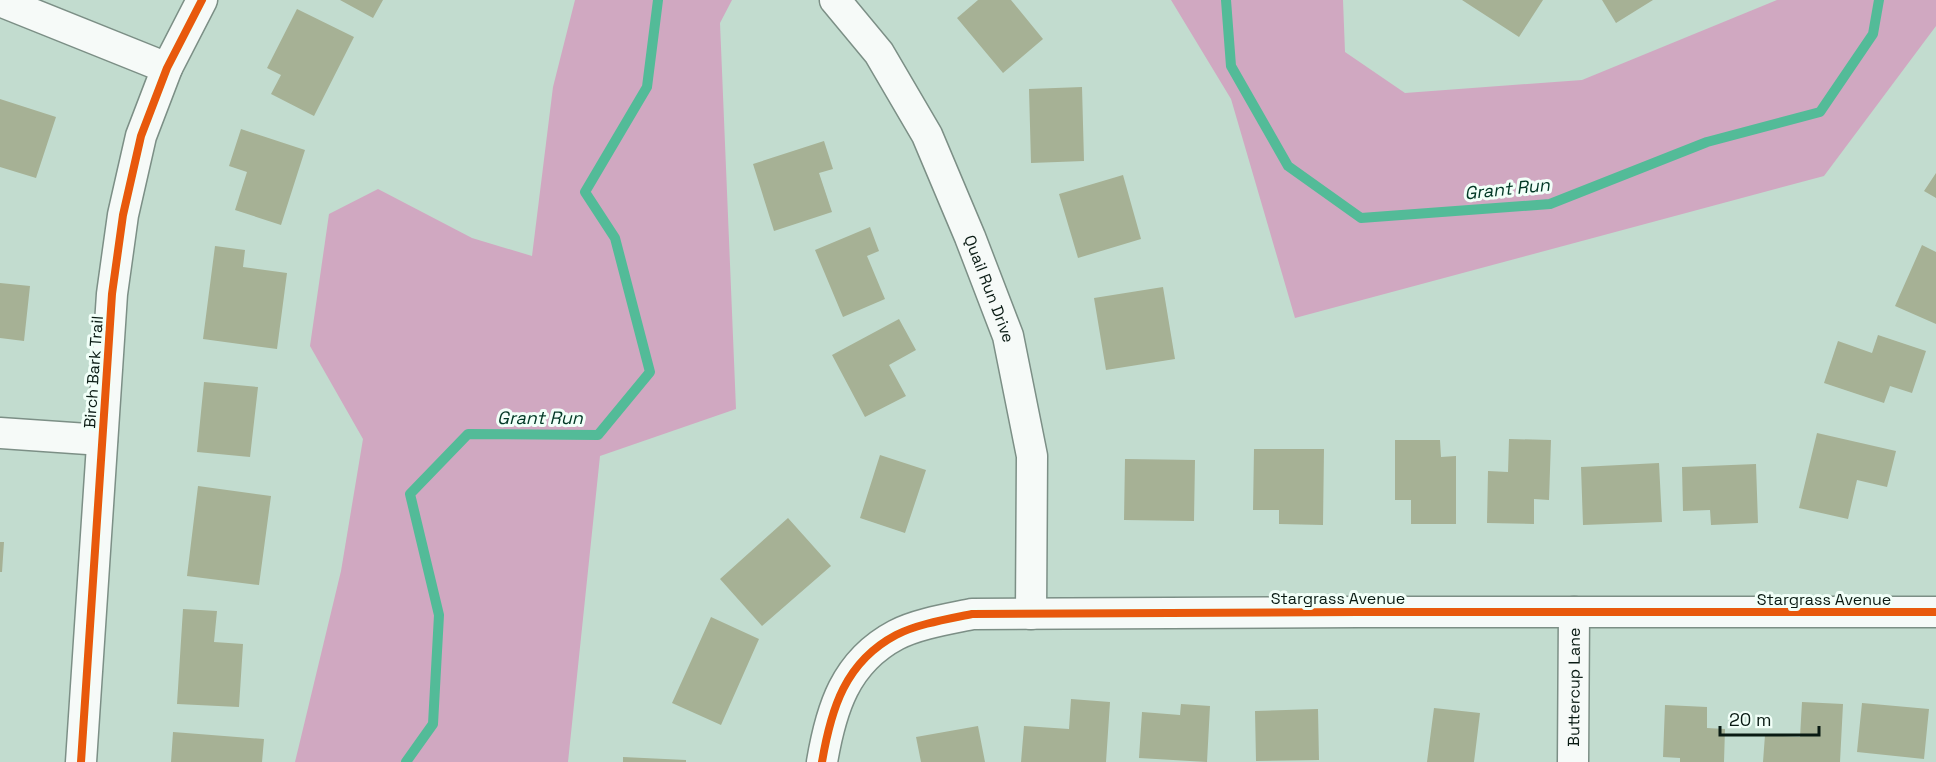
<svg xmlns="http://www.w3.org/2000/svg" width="1936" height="762" font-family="'Space Grotesk',sans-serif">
	<rect width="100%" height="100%" fill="#c2dccf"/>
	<path fill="#d0a8c1" d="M575 0H732L720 23 736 409 600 456 568 762H295L341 571 363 439 310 346 329 214 378 189 472 238 532 256 553 87Z
		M1171 0H1343L1345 52 1405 93 1582 80 1777 0H1936V26L1824 176 1295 318 1231 99Z"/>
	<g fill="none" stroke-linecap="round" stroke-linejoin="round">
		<path stroke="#53bb98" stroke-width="10" d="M1226 0 1231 66 1288 166 1361 218 1550 204 1707 142 1820 112 1873 34 1879 0
			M406 762 433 724 439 615 410 494 468 434 598 435 650 372 615 238 585 192 647 87 658 0"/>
	</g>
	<path fill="#a6b195" d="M340 0H383L373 18Z
		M978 0H1011L1043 39 1003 73 957 18Z
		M1462 0H1543L1519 37Z
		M1602 0H1653L1616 23Z
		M297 9 354 37 314 116 271 94 281 75 267 68Z
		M1082 87 1084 161 1031 163 1029 89Z
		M0 99 56 117 36 178 0 167Z
		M241 129 305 150 281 225 235 210 247 172 229 166Z
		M824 141 833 169 819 173 832 212 774 231 753 164Z
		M1936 173V198L1924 191Z
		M1123 175 1141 239 1078 258 1059 194Z
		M870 227 879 251 867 256 885 299 843 317 815 250Z
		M1922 245 1936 252V324L1895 306Z
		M215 246 245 250 243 267 287 273 277 349 203 339Z
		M0 283 30 286 24 341 0 338Z
		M1163 287 1175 359 1106 370 1094 298Z
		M899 319 916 350 889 365 906 396 865 417 832 355Z
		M1878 335 1926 351 1912 393 1890 386 1884 403 1824 383 1838 341 1872 353Z
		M204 382 258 387 250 457 197 452Z
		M1817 433 1896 451 1887 487 1857 480 1848 519 1799 508Z
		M1509 439 1551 440 1549 500 1534 499V524L1487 523 1488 471 1508 472Z
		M1395 440H1440L1441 457 1456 456V524H1411V500H1395Z
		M1254 449H1324L1323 525 1279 524V510H1253Z
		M880 455 926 470 905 533 860 518Z
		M1125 459 1195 460 1194 521 1124 520Z
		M1659 463 1662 522 1583 525 1581 467Z
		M1756 464 1758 523 1711 525 1710 510 1683 511 1682 467Z
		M198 486 271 496 259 585 187 576Z
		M788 518 831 566 762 626 720 579Z
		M0 542H4L2 572H0Z
		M183 609 217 611 214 642 243 644 239 707 177 704Z
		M711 617 759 639 721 725 672 703Z
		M1071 699 1110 702 1106 762H1021L1024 726 1069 729Z
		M1802 702 1843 704 1840 762H1763L1765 735 1800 737Z
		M1862 703 1929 709 1924 759 1857 752Z
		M1181 704 1210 706 1207 762 1139 758 1142 712 1180 715Z
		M1665 705 1707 707V728L1725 729 1724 762H1680V758L1663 757Z
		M1434 708 1480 713 1474 762H1427Z
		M1318 709 1319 760 1256 761 1255 711Z
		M978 726 985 762H921L916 737Z
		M173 732 264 739 262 762H171Z
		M623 757 686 760V762H623Z"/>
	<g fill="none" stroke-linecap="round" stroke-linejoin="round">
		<defs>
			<g id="street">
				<path id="s1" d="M835 0 879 53 927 135 970 237 1008 336 1032 456 1031 614"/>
				<path d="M0 1 167 68"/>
				<path d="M0 433 102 440"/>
				<path d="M81 762 112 294 123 215 141 136 167 68 202 0"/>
				<path d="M822 762C831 709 845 662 896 635 917 624 948 619 972 614L1358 612H1936"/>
				<path id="s2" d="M1573 762 1574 612"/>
			</g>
		</defs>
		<use href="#street" stroke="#7c8f86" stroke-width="33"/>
		<use href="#street" stroke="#f6faf8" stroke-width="30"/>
		<defs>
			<path id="cycleway" d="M81 762 112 294 123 215 141 136 167 68 202 0
				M822 762C831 709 845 662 896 635 917 624 948 619 972 614L1358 612H1936"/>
		</defs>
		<use href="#cycleway" stroke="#f1fff8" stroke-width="11"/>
		<use href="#cycleway" stroke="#e8590c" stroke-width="8"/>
	</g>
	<g text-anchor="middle" stroke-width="6" stroke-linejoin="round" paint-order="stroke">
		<g font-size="16" fill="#091a13" stroke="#f1fff8">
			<text dy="6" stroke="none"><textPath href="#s1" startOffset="330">Quail Run Drive</textPath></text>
			<text transform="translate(93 372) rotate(-86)" y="6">Birch Bark Trail</text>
			<text x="1338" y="604">Stargrass Avenue</text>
			<text x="1824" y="605">Stargrass Avenue</text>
			<text dy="6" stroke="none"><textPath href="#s2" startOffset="75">Buttercup Lane</textPath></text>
		</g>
		<g font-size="18" font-style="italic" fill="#003724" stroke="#f1fff8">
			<text transform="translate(1507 189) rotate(-6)" y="6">Grant Run</text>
			<text x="540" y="424">Grant Run</text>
		</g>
	</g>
	<path d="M1720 726v9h99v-9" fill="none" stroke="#091a13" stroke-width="3"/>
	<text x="1729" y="726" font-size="18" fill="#091a13" stroke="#f1fff8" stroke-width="4.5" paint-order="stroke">20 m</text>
</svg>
